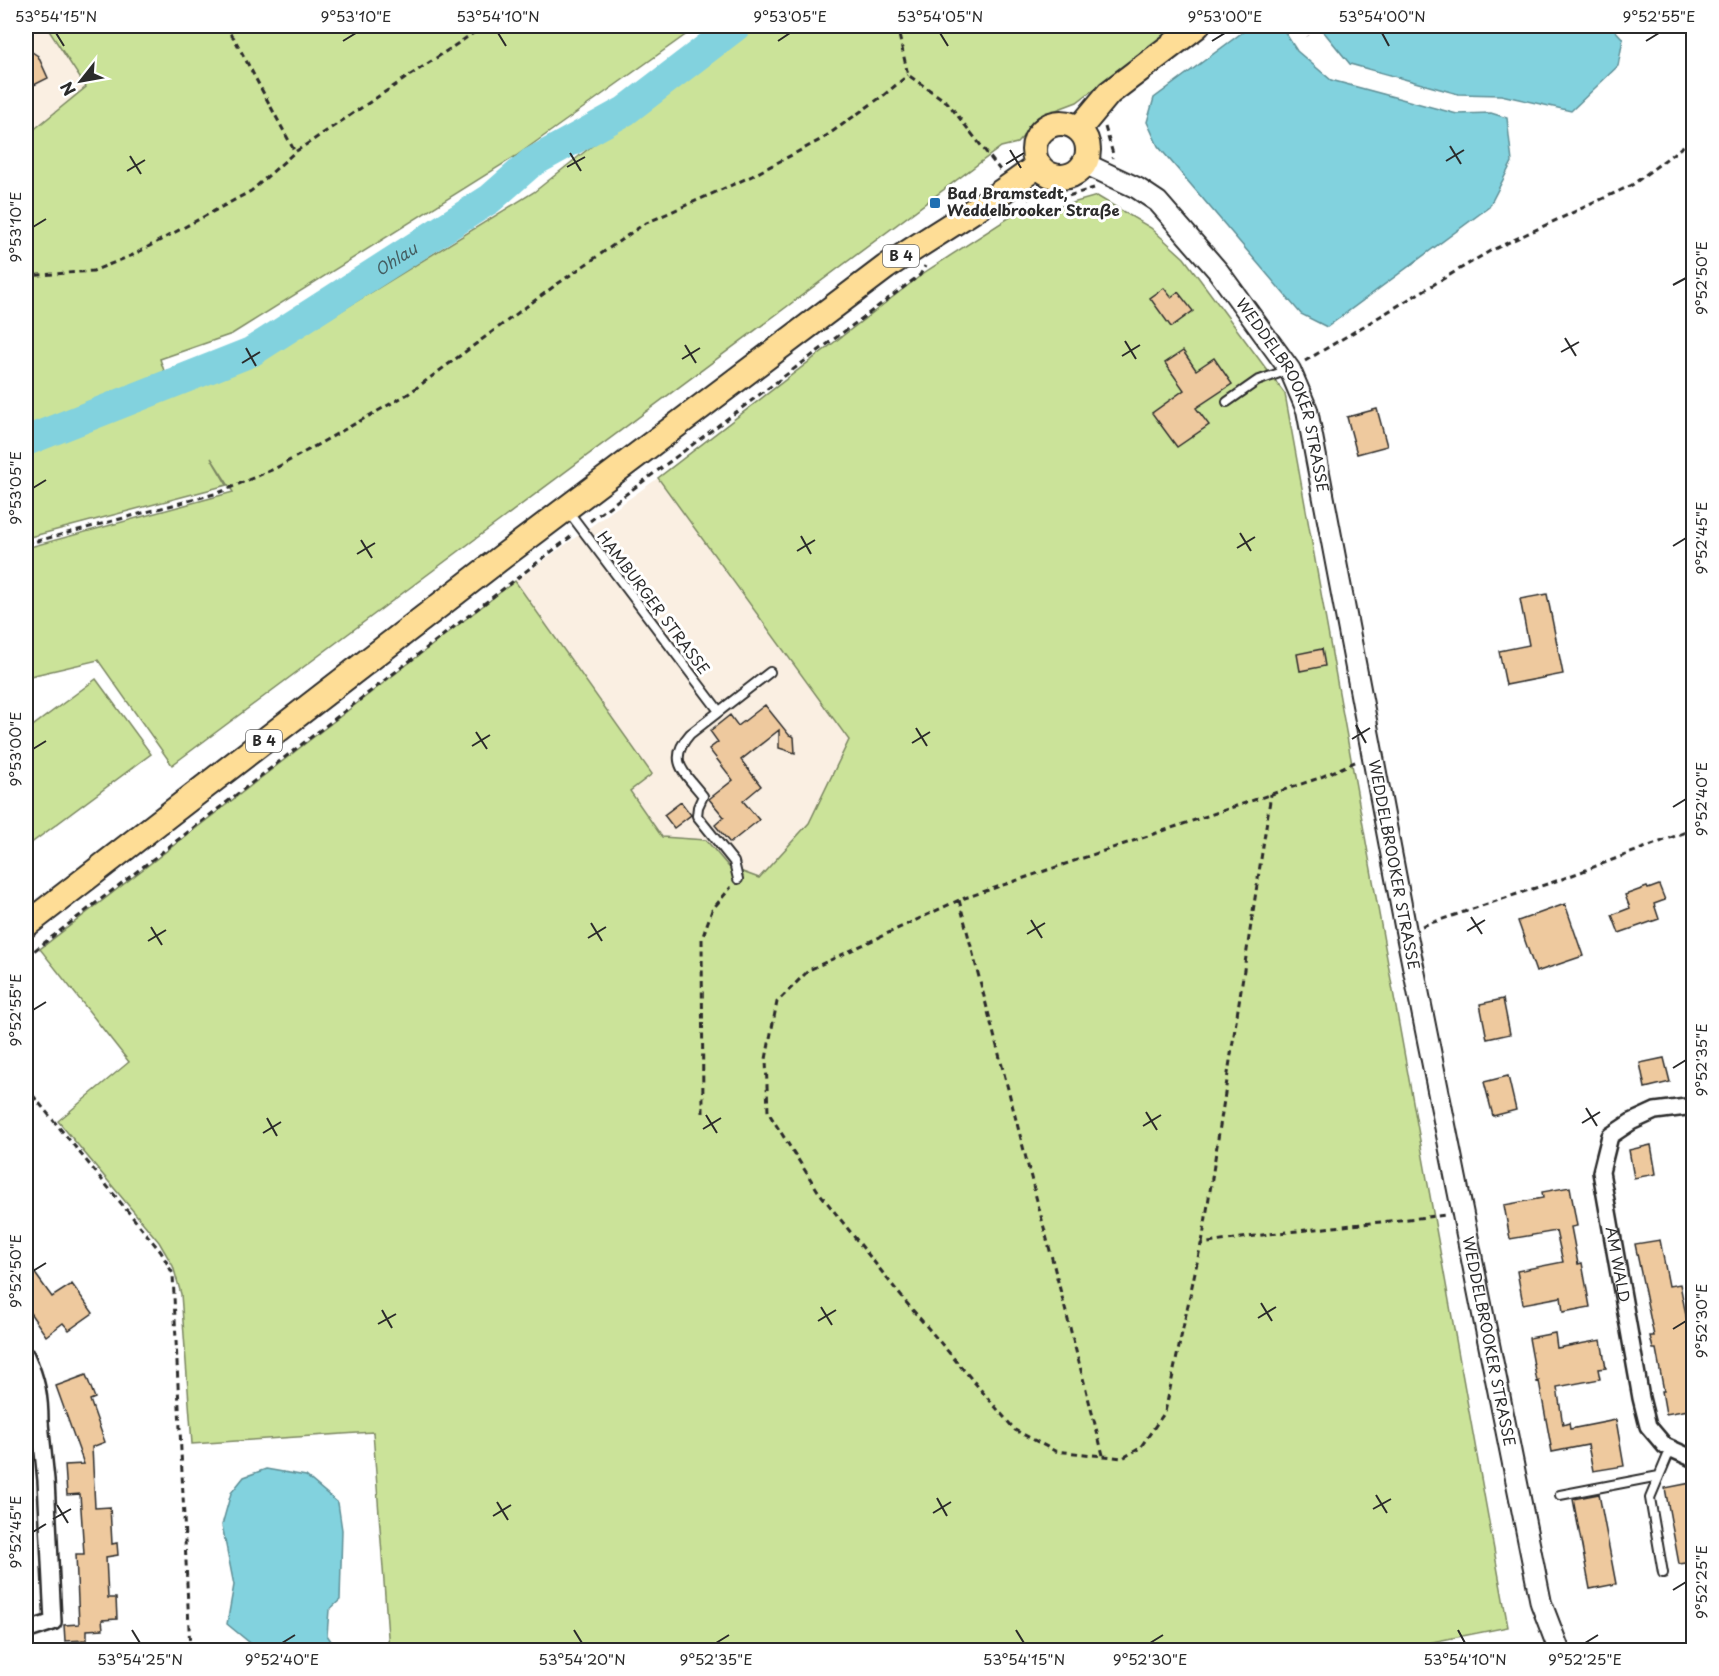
<svg xmlns="http://www.w3.org/2000/svg" width="1719" height="1676" font-family="'Playpen Sans',sans-serif">
	<rect width="100%" height="100%" fill="#fff"/>
	<filter id="ink" filterUnits="userSpaceOnUse"><feTurbulence type="fractalNoise" baseFrequency=".0167" numOctaves="2"/><feDisplacementMap in="SourceGraphic" scale="12" xChannelSelector="R" yChannelSelector="G"/><feConvolveMatrix kernelMatrix="1 2 1 2 8 2 1 2 1" color-interpolation-filters="sRGB"/></filter>
	<g filter="url(#ink)">
		<path fill="#faefe2" d="M26 26H46L86 87 26 136Z
			M658 478 849 740 809 824 759 878 729 867 706 840 662 837 630 791 652 774 515 581Z"/>
		<path fill="#cbe399" stroke="#7b8762" stroke-width="1.5" d="M46 26H698L516 156 232 334 160 359 173 397 258 362 534 192 743 26H1176L1077 102 1043 115 1017 143 1001 147 172 765 98 660 26 677V548L233 492 211 458 227 485 26 538V136L86 87Z
			M1097 196 1151 228 1184 258 1285 394 1508 1627 1392 1650H389L373 1432 192 1444 181 1294 173 1266 159 1242 58 1121 129 1062 40 949 515 581 652 774 630 791 662 837 706 840 729 867 759 878 809 823 849 740 658 478 928 270 1021 210 1051 209Z
			M96 679 151 754 26 847V731Z"/>
		<path fill="#82d2de" stroke="#5f8f96" stroke-width="1.5" d="M1251 26H1281L1297 51 1331 80 1457 114 1491 113 1507 118 1512 162 1489 207 1327 327 1301 314 1158 146 1147 122 1154 98Z
			M1319 26H1611L1623 39 1618 66 1571 111 1501 95 1458 94 1350 64Z
			M266 1469 306 1476 338 1503 342 1530 340 1600 329 1610 327 1635 337 1650H256L255 1647 227 1624 234 1585 222 1525 231 1493 244 1477Z"/>
		<g fill="none" stroke-linecap="round" stroke-linejoin="round">
			<path stroke="#82d2de" stroke-width="30" id="s1" d="M26 441 251 352 490 199 531 163 625 111 736 26"/>
		</g>
		<path fill="#eec99e" stroke="#2b2b2b" stroke-width="1.5" d="M26 48 38 56 48 78 26 89Z
			M1164 288 1171 297 1178 292 1193 311 1171 327 1150 298Z
			M1183 351 1196 370 1214 358 1232 384 1196 408 1209 425 1177 447 1152 413 1184 390 1165 363Z
			M1377 409 1387 446 1357 454 1347 417Z
			M1547 594 1563 674 1506 685 1499 651 1529 645 1520 599Z
			M1322 649 1325 666 1300 671 1297 654Z
			M765 705 789 735 794 737 795 753 779 748V730L741 760 761 786 743 801 759 820 730 843 715 825 724 817 709 799 733 780 709 749 718 742 710 731 730 715 738 726Z
			M681 802 691 815 674 828 664 815Z
			M1659 885 1665 900 1654 904 1659 919 1619 933 1612 915 1630 908 1625 895 1647 887 1648 889Z
			M1565 904 1583 956 1536 972 1518 921Z
			M1503 999 1510 1034 1487 1039 1480 1004Z
			M1664 1058 1670 1082 1645 1088 1640 1063Z
			M1508 1076 1516 1110 1493 1116 1484 1082Z
			M1651 1145 1656 1174 1634 1178 1629 1150Z
			M1570 1187 1577 1226 1571 1227 1578 1264 1582 1263 1590 1307 1563 1312 1561 1297 1523 1304 1517 1271 1563 1262 1556 1231 1510 1239 1504 1205 1543 1198 1542 1192Z
			M1660 1240 1669 1286 1680 1284 1694 1357V1409L1666 1414 1662 1391H1664L1656 1349H1653L1650 1336H1654L1635 1244Z
			M34 1272 52 1297 72 1284 93 1313 69 1330 63 1323 46 1336 26 1307V1278Z
			M1555 1333 1557 1348 1601 1340 1606 1368 1598 1369 1600 1379 1557 1387 1563 1425 1569 1423 1570 1429 1616 1420 1624 1466 1593 1471 1588 1445 1552 1452 1539 1381 1537 1382 1529 1338Z
			M86 1375 95 1398 90 1400 105 1442 92 1447 95 1508 110 1507 112 1544 117 1543 118 1555 106 1557 108 1598H116L117 1619 102 1620 103 1629 87 1630V1640L65 1641 64 1625 79 1624 76 1554H84L80 1494 67 1495 65 1465 84 1464 56 1386Z
			M1691 1483 1694 1497V1562L1679 1564 1665 1488Z
			M1599 1494 1616 1584 1590 1589 1573 1499Z"/>
		<g fill="none" stroke-linecap="round" stroke-linejoin="round">
			<defs>
				<path id="service" d="M1227 402 1257 381 1288 370
					M568 511 719 711
					M738 879 734 862 697 816 698 807 703 796C685 773 666 761 690 734L770 672
					M1560 1495 1659 1476
					M1663 1573 1650 1498 1671 1448"/>
				<g id="minor">
					<path id="s2" d="M1694 1106 1655 1111 1631 1122 1610 1136 1601 1172 1641 1398 1648 1426 1665 1446 1694 1459"/>
					<path d="M26 1356C37 1380 40 1397 40 1423"/>
					<path d="M26 1409 40 1423 46 1480 53 1622 26 1631"/>
				</g>
				<g id="tertiary">
					<path id="s3" d="M1086 164 1137 188 1158 202 1218 271 1290 370 1307 410 1406 931 1541 1603 1559 1650"/>
				</g>
				<path id="primary" d="M1034 150a27 27 0 1 1 54 0a27 27 0 1 1-54 0Z
					M1079 129 1109 93 1197 26
					M26 925 502 557 886 267C936 233 990 203 1038 165"/>
			</defs>
			<use href="#service" stroke="#2b2b2b" stroke-width="12"/>
			<use href="#minor" stroke="#2b2b2b" stroke-width="20"/>
			<use href="#tertiary" stroke="#2b2b2b" stroke-width="24"/>
			<use href="#primary" stroke="#2b2b2b" stroke-width="28"/>
			<path stroke="#2b2b2b" stroke-width="3" stroke-dasharray="6 4.5" stroke-linecap="butt" d="M223 26 234 38 295 152
				M897 26 908 75 947 102 1000 170
				M1304 26 1308 36
				M1105 127 1113 154 1112 158
				M1028 198 1038 195 1062 198 1094 188
				M26 276 93 271 133 255 251 191 295 152 484 26
				M1305 361 1490 251 1632 185 1694 138
				M590 521 920 275 925 266
				M26 544 218 493 276 468 408 394 553 287 644 224 752 176 822 139 884 95 908 75
				M959 900 809 970 777 1002 766 1059 768 1112 818 1191 905 1301 1015 1430 1055 1451 1123 1458 1140 1448 1165 1412 1201 1244 1269 1234 1446 1215
				M1422 926 1562 879 1694 829
				M26 957 573 535
				M26 1087 161 1252 173 1274 190 1650
				M703 1113 702 939 712 910 731 887
				M1202 1243 1271 794
				M1103 1455 959 900 1319 778 1357 761
				M90 1650 116 1644 130 1650"/>
			<use href="#service" stroke="#fff" stroke-width="8"/>
			<use href="#minor" stroke="#fff" stroke-width="15"/>
			<use href="#tertiary" stroke="#fff" stroke-width="20"/>
			<use href="#primary" stroke="#fedd96" stroke-width="24"/>
		</g>
	</g>
	<path fill="none" stroke="#2b2b2b" stroke-width="2" d="M56 33 64 46M498 33 506 46M940 33 948 46M1382 33 1389 46M343 41 356 33M778 41 790 33M1212 41 1225 33M1646 41 1659 33M1450 146 1461 164M1010 150 1021 168M570 153 581 171M130 156 141 174M1446 161 1464 150M1006 164 1024 153M567 167 585 157M127 171 145 160M33 227 46 219M1673 285 1686 278M1565 338 1576 356M1125 341 1136 359M685 345 696 363M246 348 256 366M1561 352 1579 342M1122 356 1140 345M682 359 700 348M242 363 260 352M33 488 46 480M1240 533 1251 551M801 536 811 554M361 540 372 558M1673 546 1686 538M1237 548 1255 537M797 551 815 540M357 554 375 543M1356 725 1366 743M916 728 927 746M476 732 487 749M1352 739 1370 728M912 743 930 732M472 746 490 735M33 749 46 741M1673 807 1686 799M1471 917 1482 934M1031 920 1042 938M591 923 602 941M151 927 162 945M1467 931 1485 920M1027 934 1045 923M588 938 606 927M148 941 166 930M33 1010 46 1002M1673 1068 1686 1060M1586 1108 1597 1126M1146 1112 1157 1130M706 1115 717 1133M267 1118 277 1136M1582 1123 1600 1112M1143 1126 1161 1115M703 1129 721 1118M263 1133 281 1122M33 1271 46 1263M1261 1303 1272 1321M821 1307 832 1325M382 1310 392 1328M1258 1318 1276 1307M818 1321 836 1310M378 1324 396 1314M1673 1329 1686 1321M1376 1495 1387 1513M937 1498 947 1516M497 1502 508 1520M57 1505 68 1523M1373 1509 1391 1499M933 1513 951 1502M493 1516 511 1505M53 1519 71 1509M33 1532 46 1524M1673 1590 1686 1582M132 1630 140 1643M574 1630 582 1643M1016 1630 1024 1643M1458 1630 1465 1643M282 1643 295 1635M716 1643 729 1635M1150 1643 1163 1635M1585 1643 1598 1635"/>
	<rect fill="#1f6fb2" stroke="#fff" stroke-width="2" x="929" y="197" width="12" height="12" rx="3"/>
	<g text-anchor="middle" stroke-width="6" stroke-linejoin="round" paint-order="stroke">
		<g fill="#fff" stroke="#6b6b6b" stroke-width="1.5">
			<rect x="883" y="245" width="36" height="22" rx="4.5"/>
			<rect x="246" y="730" width="36" height="22" rx="4.5"/>
		</g>
		<g font-size="14" font-weight="bold" fill="#2b2b2b">
			<text x="901" y="261">B 4</text>
			<text x="264" y="746">B 4</text>
		</g>
		<g font-size="15" font-weight="bold" fill="#2b2b2b" stroke="#fff" text-anchor="start">
			<text x="947" y="199">Bad Bramstedt,<tspan x="947" dy="17">Weddelbrooker Straße</tspan></text>
		</g>
		<g font-size="15" fill="#2b2b2b" stroke="#fff">
			<text dy="5" stroke="none"><textPath href="#s3" startOffset="316">WEDDELBROOKER STRASSE</textPath></text>
			<text transform="translate(653 603) rotate(53)" y="5">HAMBURGER STRASSE</text>
			<text dy="5" stroke="none"><textPath href="#s3" startOffset="802">WEDDELBROOKER STRASSE</textPath></text>
			<text dy="5" stroke="none"><textPath href="#s2" startOffset="222">AM WALD</textPath></text>
			<text dy="5" stroke="none"><textPath href="#s3" startOffset="1288">WEDDELBROOKER STRASSE</textPath></text>
		</g>
		<g font-size="16" font-style="italic" fill="#455d61" stroke="#fff">
			<text dy="6" stroke="none"><textPath href="#s1" startOffset="414">Ohlau</textPath></text>
		</g>
	</g>
	<rect width="1719" height="1676" fill="none" stroke="#fff" stroke-width="66"/>
	<g transform="translate(81 81) rotate(239)" stroke="#ffffff" stroke-width="4.5" paint-order="stroke">
	<path d="M0-4.5L10 22L0 15L-10 22Z" fill="#2b2b2b"/>
	<text y="-9" font-size="16" font-weight="bold" text-anchor="middle" fill="#2b2b2b">N</text>
	</g>
	<rect x="33" y="33" width="1653" height="1610" fill="none" stroke="#2b2b2b" stroke-width="2"/>
	<g font-size="15" text-anchor="middle" fill="#2b2b2b">
		<text x="56" y="22">53°54'15"N</text>
		<text x="356" y="22">9°53'10"E</text>
		<text x="498" y="22">53°54'10"N</text>
		<text x="790" y="22">9°53'05"E</text>
		<text x="940" y="22">53°54'05"N</text>
		<text x="1225" y="22">9°53'00"E</text>
		<text x="1382" y="22">53°54'00"N</text>
		<text x="1659" y="22">9°52'55"E</text>
		<text transform="translate(16 227) rotate(-90)" y="5">9°53'10"E</text>
		<text transform="translate(1702 278) rotate(-90)" y="5">9°52'50"E</text>
		<text transform="translate(16 488) rotate(-90)" y="5">9°53'05"E</text>
		<text transform="translate(1702 538) rotate(-90)" y="5">9°52'45"E</text>
		<text transform="translate(16 749) rotate(-90)" y="5">9°53'00"E</text>
		<text transform="translate(1702 799) rotate(-90)" y="5">9°52'40"E</text>
		<text transform="translate(16 1010) rotate(-90)" y="5">9°52'55"E</text>
		<text transform="translate(1702 1060) rotate(-90)" y="5">9°52'35"E</text>
		<text transform="translate(16 1271) rotate(-90)" y="5">9°52'50"E</text>
		<text transform="translate(1702 1321) rotate(-90)" y="5">9°52'30"E</text>
		<text transform="translate(16 1532) rotate(-90)" y="5">9°52'45"E</text>
		<text transform="translate(1702 1582) rotate(-90)" y="5">9°52'25"E</text>
		<text x="140" y="1665">53°54'25"N</text>
		<text x="282" y="1665">9°52'40"E</text>
		<text x="582" y="1665">53°54'20"N</text>
		<text x="716" y="1665">9°52'35"E</text>
		<text x="1024" y="1665">53°54'15"N</text>
		<text x="1150" y="1665">9°52'30"E</text>
		<text x="1465" y="1665">53°54'10"N</text>
		<text x="1585" y="1665">9°52'25"E</text>
	</g>
</svg>
